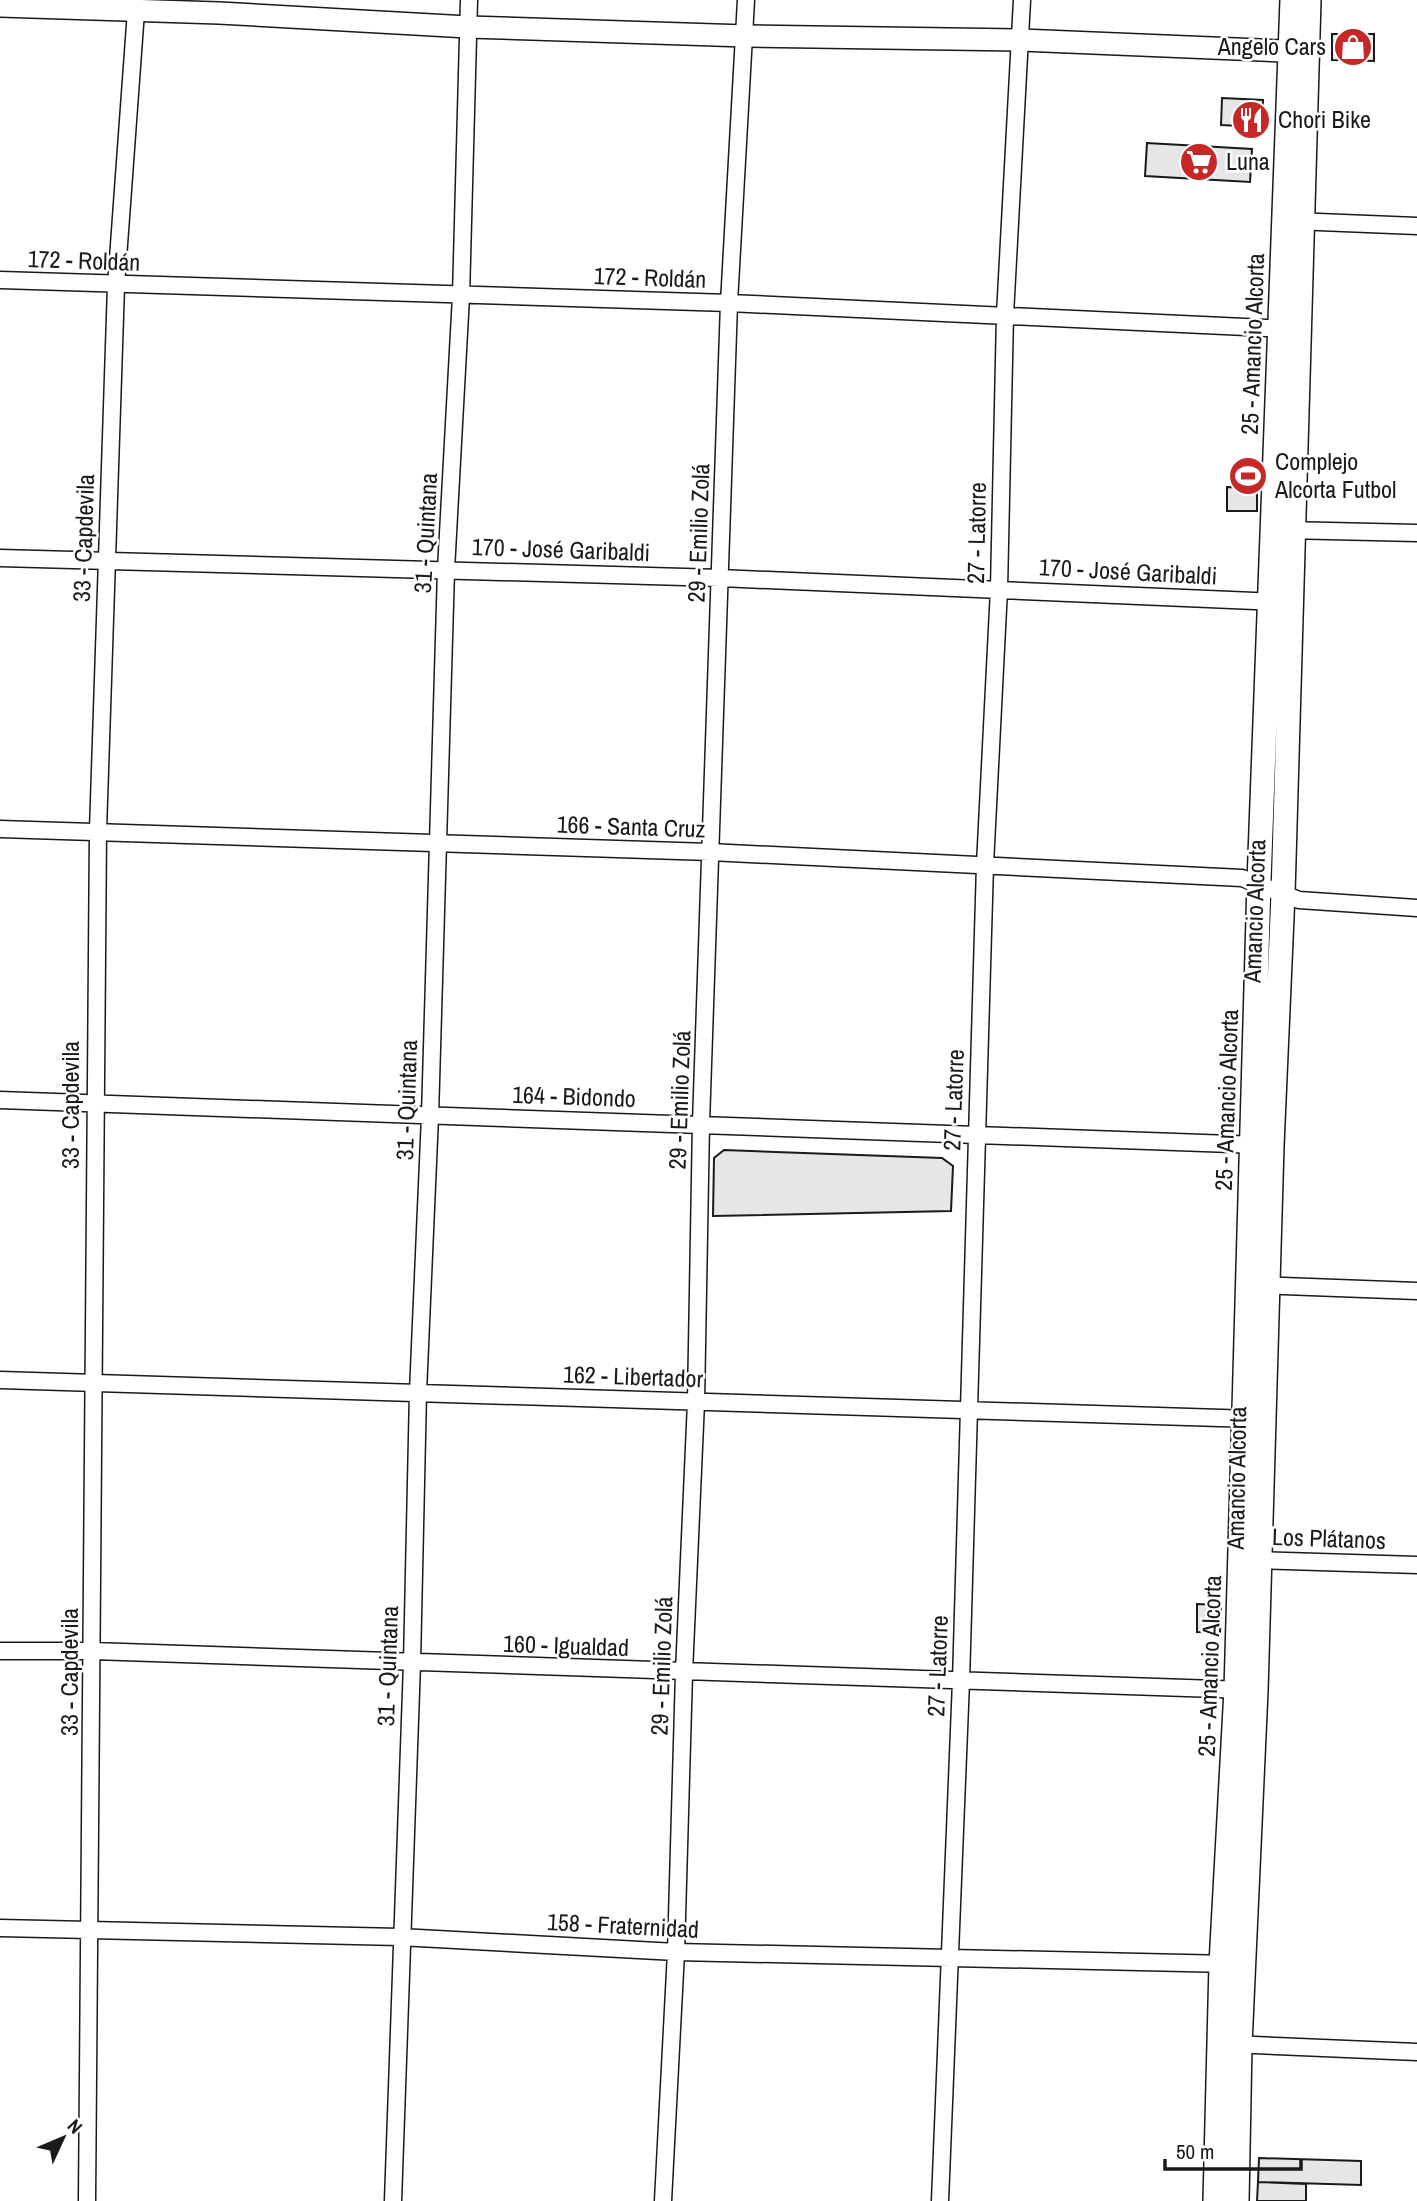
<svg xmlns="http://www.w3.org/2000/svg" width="1417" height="2201" font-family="'Archivo Narrow',sans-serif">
	<rect width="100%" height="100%" fill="#fff"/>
	<path fill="#e6e6e6" stroke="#1a1a1a" stroke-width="2" d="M1332 34H1374V61L1332 60Z
		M1222 98 1263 100 1262 127 1221 125Z
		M1147 143 1252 149 1250 182 1145 176Z
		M1239 464 1257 465V488H1239Z
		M1227 487 1257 488V511H1227Z
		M724 1150 942 1158 953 1166 951 1211 713 1216 714 1158Z
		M1197 1604 1221 1605 1220 1633 1197 1632Z
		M1259 2158 1361 2161V2185L1258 2182Z
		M1258 2182 1306 2184V2201H1257Z"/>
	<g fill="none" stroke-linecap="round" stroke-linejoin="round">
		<defs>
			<path id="minor" d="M1294 221 1417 226
				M0 280 729 303 1288 329
				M1285 530 1417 533
				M0 558 720 578 1278 602
				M0 829 710 852 1242 878 1299 900 1417 908
				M0 1100 1259 1145
				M1260 1285 1417 1291
				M0 1380 1253 1419
				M1252 1560 1417 1565
				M0 1651H93L1246 1690
				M0 1928 400 1937 676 1952 1230 1964
				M1231 2044 1417 2052
				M87 2201 98 831 116 286 136 11
				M393 2201 412 1663 418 1392 430 1116 446 570 461 296 469 0
				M663 2201 676 1952 684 1673 696 1402 701 1123 729 303 746 0
				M940 2201 961 1681 985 865 999 589 1005 315 1022 0"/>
			<path id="tertiary" d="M0 6 219 13 468 27 746 36 1021 40 1306 52"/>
			<path id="secondary" d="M1215 2201 1221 1964 1236 1690 1259 882 1292 0
				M1237 2201 1240 2045 1256 1691 1272 1146 1283 894 1309 0"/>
		</defs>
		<use href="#minor" stroke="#1a1a1a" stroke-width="19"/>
		<use href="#tertiary" stroke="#1a1a1a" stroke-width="24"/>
		<use href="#secondary" stroke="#1a1a1a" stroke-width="26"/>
		<use href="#minor" stroke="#fff" stroke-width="16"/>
		<use href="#tertiary" stroke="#fff" stroke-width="21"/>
		<use href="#secondary" stroke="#fff" stroke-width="23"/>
	</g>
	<defs>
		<symbol id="shop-disc" viewBox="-11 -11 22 22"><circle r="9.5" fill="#c62828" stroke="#fff"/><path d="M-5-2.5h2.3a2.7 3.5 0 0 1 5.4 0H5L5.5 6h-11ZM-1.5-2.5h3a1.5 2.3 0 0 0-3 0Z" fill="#fff"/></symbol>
		<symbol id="restaurant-disc" viewBox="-11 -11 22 22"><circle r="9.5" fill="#c62828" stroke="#fff"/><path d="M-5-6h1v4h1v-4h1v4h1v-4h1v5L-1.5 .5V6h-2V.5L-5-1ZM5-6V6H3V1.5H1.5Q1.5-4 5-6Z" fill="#fff"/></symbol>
		<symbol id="supermarket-disc" viewBox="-11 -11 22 22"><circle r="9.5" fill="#c62828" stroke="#fff"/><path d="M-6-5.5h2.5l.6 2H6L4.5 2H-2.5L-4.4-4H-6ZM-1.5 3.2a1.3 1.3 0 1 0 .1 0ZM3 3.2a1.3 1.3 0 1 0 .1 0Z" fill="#fff"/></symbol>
		<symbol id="stadium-disc" viewBox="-11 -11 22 22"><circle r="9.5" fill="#c62828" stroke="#fff"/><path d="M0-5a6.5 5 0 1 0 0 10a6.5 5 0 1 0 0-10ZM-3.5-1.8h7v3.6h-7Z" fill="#fff"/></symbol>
	</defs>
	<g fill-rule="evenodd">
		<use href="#shop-disc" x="1331" y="25" width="44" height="44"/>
		<use href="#restaurant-disc" x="1229" y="98" width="44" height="44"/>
		<use href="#supermarket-disc" x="1177" y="140" width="44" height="44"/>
		<use href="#stadium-disc" x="1226" y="454" width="44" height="44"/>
	</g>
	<g text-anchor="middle" stroke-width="5" stroke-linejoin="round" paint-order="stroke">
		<g font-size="24" fill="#1a1a1a" stroke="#fff" text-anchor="start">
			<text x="1326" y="55" text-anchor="end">Angelo Cars</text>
			<text x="1278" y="128">Chori Bike</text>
			<text x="1226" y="170">Luna</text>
			<text x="1275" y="470">Complejo<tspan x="1275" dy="28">Alcorta Futbol</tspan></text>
		</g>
		<g font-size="24" fill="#1a1a1a" stroke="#fff">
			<text transform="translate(84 261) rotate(2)" y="8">172 - Roldán</text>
			<text transform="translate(650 278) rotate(2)" y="8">172 - Roldán</text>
			<text transform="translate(1253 344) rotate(-88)" y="8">25 - Amancio Alcorta</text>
			<text transform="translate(426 533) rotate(-87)" y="8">31 - Quintana</text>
			<text transform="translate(699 533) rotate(-88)" y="8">29 - Emilio Zolá</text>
			<text transform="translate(977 533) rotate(-89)" y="8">27 - Latorre</text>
			<text transform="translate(84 538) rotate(-88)" y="8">33 - Capdevila</text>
			<text transform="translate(561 550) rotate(2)" y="8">170 - José Garibaldi</text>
			<text transform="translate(1128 572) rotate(3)" y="8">170 - José Garibaldi</text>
			<text transform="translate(631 827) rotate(2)" y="8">166 - Santa Cruz</text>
			<text transform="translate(1255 911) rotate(-88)" y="8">Amancio Alcorta</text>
			<text transform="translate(574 1097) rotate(2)" y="8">164 - Bidondo</text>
			<text transform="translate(407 1100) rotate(-88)" y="8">31 - Quintana</text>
			<text transform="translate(680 1100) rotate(-88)" y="8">29 - Emilio Zolá</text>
			<text transform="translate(954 1100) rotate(-88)" y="8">27 - Latorre</text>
			<text transform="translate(1227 1100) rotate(-88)" y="8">25 - Amancio Alcorta</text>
			<text transform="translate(71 1105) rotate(-90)" y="8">33 - Capdevila</text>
			<text transform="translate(633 1377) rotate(2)" y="8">162 - Libertador</text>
			<text transform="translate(1237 1478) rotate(-89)" y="8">Amancio Alcorta</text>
			<text transform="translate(1329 1539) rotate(2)" y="8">Los Plátanos</text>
			<text transform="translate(566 1646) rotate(2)" y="8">160 - Igualdad</text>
			<text transform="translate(388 1666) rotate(-88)" y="8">31 - Quintana</text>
			<text transform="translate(662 1666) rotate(-88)" y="8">29 - Emilio Zolá</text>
			<text transform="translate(938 1666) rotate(-88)" y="8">27 - Latorre</text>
			<text transform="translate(1210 1666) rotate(-88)" y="8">25 - Amancio Alcorta</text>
			<text transform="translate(70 1672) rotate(-90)" y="8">33 - Capdevila</text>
			<text transform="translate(623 1926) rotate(3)" y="8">158 - Fraternidad</text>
		</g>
	</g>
	<g transform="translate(63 2138) rotate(46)" stroke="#ffffff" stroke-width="5" paint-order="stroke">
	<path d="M0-5L12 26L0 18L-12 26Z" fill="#1a1a1a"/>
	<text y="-10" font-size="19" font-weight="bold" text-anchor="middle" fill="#1a1a1a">N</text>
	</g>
	<path d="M1165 2159v10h136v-10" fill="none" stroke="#1a1a1a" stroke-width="3.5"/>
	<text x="1176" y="2159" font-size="21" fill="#1a1a1a" stroke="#ffffff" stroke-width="5" paint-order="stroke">50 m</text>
</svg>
